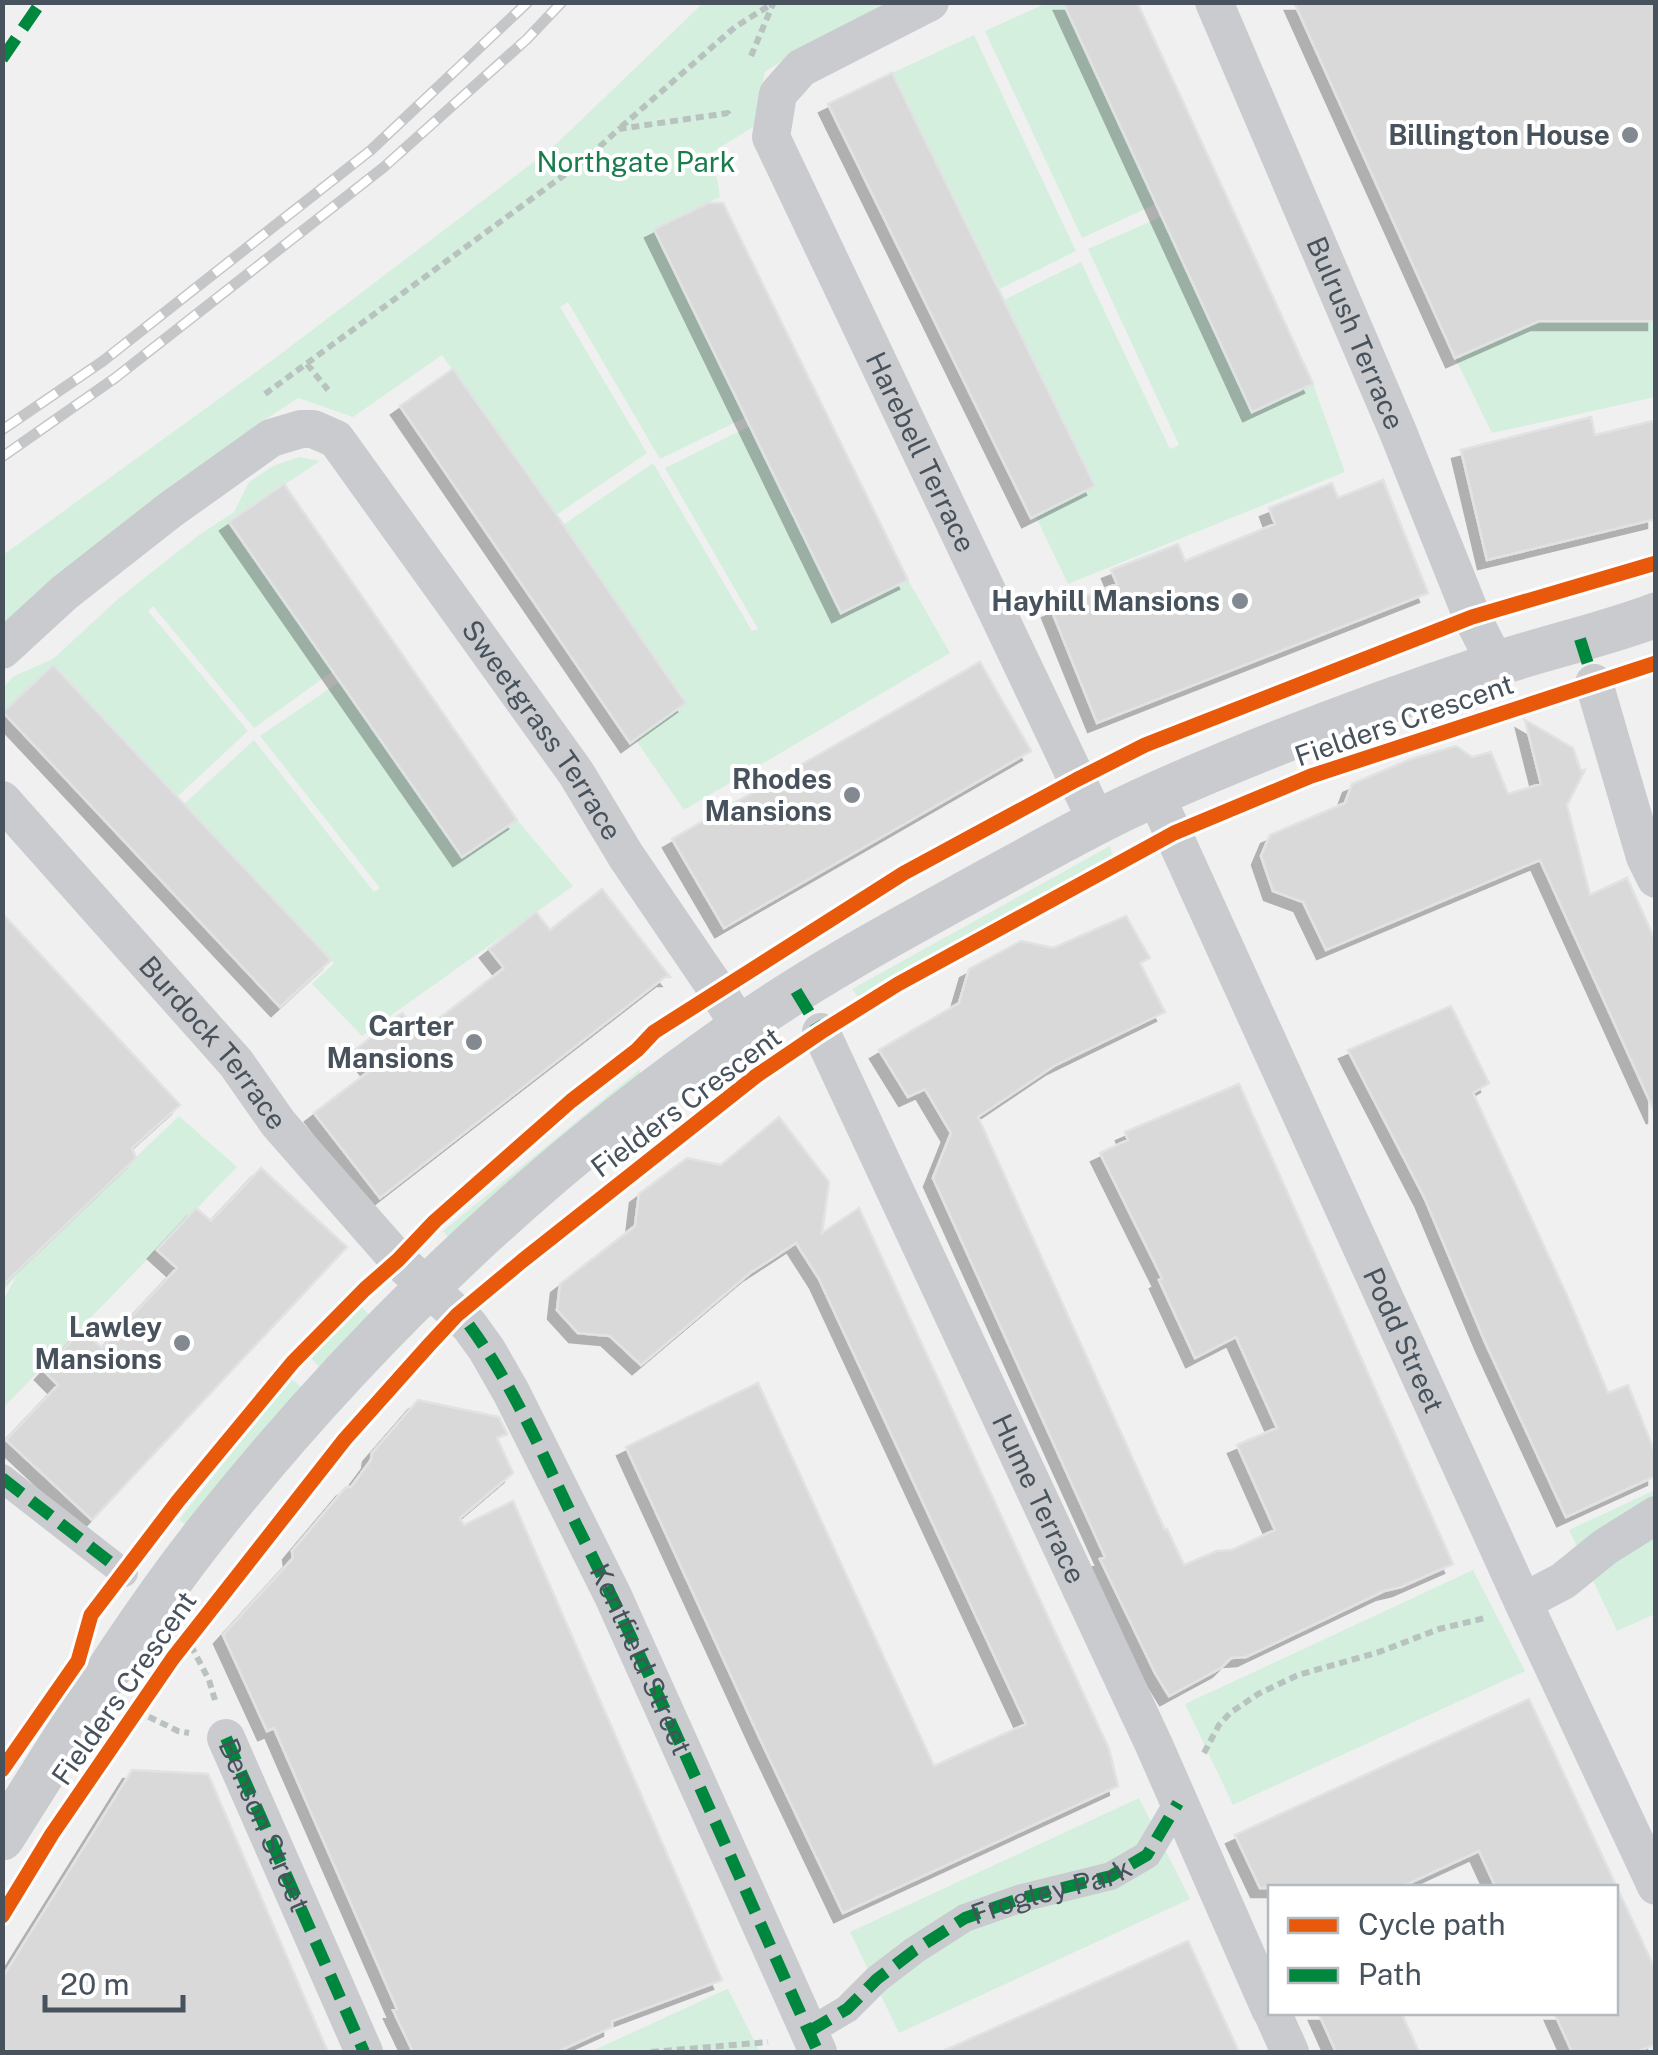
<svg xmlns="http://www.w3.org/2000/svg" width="1658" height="2055" font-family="'Public Sans',sans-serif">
	<defs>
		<filter id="shadow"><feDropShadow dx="-9" dy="9" stdDeviation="0" flood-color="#0004"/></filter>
	</defs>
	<rect width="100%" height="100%" fill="#f0f0f0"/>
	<path fill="#d5efdf" d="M703 3H896L798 51 765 72 753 127 705 157 717 178 720 197 655 229 746 417 660 459 568 302 560 307 647 453 556 515 442 355 353 417 298 398 242 435 50 580 3 625V555L274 359 552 148Z
		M1047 3H1079L1066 9 1156 204 1082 238 985 31Z
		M974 35 1076 251 1000 289 892 73Z
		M1163 216 1253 412 1313 384 1345 472 1068 584 1035 515 1095 486 1004 300 1081 262 1170 449 1179 445 1088 249Z
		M1539 321H1655V397L1492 433 1455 358Z
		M750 426 842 612 908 580 950 653 684 810 635 739 686 703 563 525 653 463 752 631 758 629 665 468Z
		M299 457 320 461 229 522 332 672 254 728 153 606 148 611 248 731 177 797 54 665 3 712V687L14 676 53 659 119 598 199 535 234 512 249 482 273 466Z
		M339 682 462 857 517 820 573 886 362 1036 312 984 334 963 183 805 254 740 374 892 380 888 260 736Z
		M1110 846 1113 856 858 997 852 989Z
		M3 1012 132 1148 136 1157 179 1116 237 1167 3 1408V1301L17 1275 3 1291Z
		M639 1070 646 1078 450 1240 443 1231Z
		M362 1307 373 1319 320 1368 309 1356Z
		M290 1378 305 1390 195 1531 179 1520Z
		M1655 1490V1614L1617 1631 1569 1530Z
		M1473 1570 1525 1671 1233 1805 1185 1704Z
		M1139 1798 1190 1899 899 2033 850 1932Z
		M728 1989 760 2052H590L727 1989Z"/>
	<path fill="#d9d9da" stroke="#e1e2e3" stroke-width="2.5" filter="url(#shadow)" d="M1063 2H1137L1313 384 1252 412Z
		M1294 2H1656V321H1539L1455 358Z
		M892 73 1095 486 1031 518 828 104Z
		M708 203H723L908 580 841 613 654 229Z
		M453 369 553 510 686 703 630 743 400 406Z
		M1591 417 1595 435 1656 420V519L1487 560 1461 450Z
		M1383 480 1428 593 1097 723 1051 609 1117 584 1111 570 1178 544 1185 561 1275 524 1269 508 1332 483 1338 498Z
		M284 484 517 820 462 857 229 522Z
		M980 662 1031 751 724 928 672 839Z
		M53 665 331 960 280 1007 3 712Z
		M1525 720 1573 748 1581 771 1585 770 1567 805 1590 895 1627 878 1656 942V1115L1540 860 1326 950 1303 902 1273 891 1261 856 1270 835 1345 803 1352 784 1411 759 1456 746 1472 757 1491 752 1508 794 1541 784Z
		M602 889 670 977H665L380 1198 314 1113 372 1069 356 1049 402 1013 419 1034 504 968 489 949 536 912 550 930Z
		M2 913 180 1105 132 1148 136 1158 2 1286Z
		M1126 916 1150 958 1140 963 1165 1012 1054 1066 978 1117 1165 1530 1167 1529 1184 1565 1217 1551 1232 1550 1275 1530 1237 1445 1277 1428 1236 1337 1195 1358 1159 1280 1162 1278 1100 1153 1128 1140 1125 1132 1239 1084 1453 1564 1401 1587 1384 1591 1246 1657 1231 1658 1221 1668 1169 1696 1155 1673 1100 1559 1105 1557 933 1178 951 1133 925 1089 908 1097 879 1050 959 1003 969 969 1021 941 1053 948Z
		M1451 1006 1489 1083 1473 1093 1570 1302 1608 1393 1628 1385 1656 1455V1476L1566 1517 1485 1342 1425 1199 1348 1050Z
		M779 1117 829 1182 822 1233 859 1208 1109 1749 1118 1786 843 1913 760 1739 626 1447 758 1383 934 1766 1026 1724 819 1279 796 1243 750 1273 641 1365 610 1336 578 1333 557 1310 560 1284 635 1226 639 1194 687 1158 721 1165Z
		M261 1168 347 1247 92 1520 6 1440 58 1385 44 1371 82 1329 102 1348 177 1268 157 1250 196 1208 211 1221Z
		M418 1400 499 1417 507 1434 497 1438 513 1473 460 1518 464 1525 513 1501 722 1980 612 2021V2027L557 2052H413L393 2010 397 2009 274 1728 267 1731 223 1635 293 1558 292 1551 346 1487H351L371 1460 372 1453Z
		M1529 1699 1656 1971V2044L1636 2052H1572L1554 2012H1616V1888H1496L1479 1851 1399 1888H1260L1235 1835Z
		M132 1770 208 1774 328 2052H2V1978Z
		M1188 1941 1239 2052H941Z
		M1318 2012H1401L1419 2052H1336Z"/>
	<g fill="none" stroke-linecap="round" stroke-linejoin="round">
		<path stroke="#b8c3c0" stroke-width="6" stroke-dasharray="8 5" stroke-linecap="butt" d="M751 56 773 4
			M621 127 735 27 775 2
			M307 364 328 390
			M265 394 586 159 619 129 728 113 730 117
			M2 1296 3 1295
			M183 1636 187 1638 209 1680 215 1700
			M137 1711 178 1731 189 1733
			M1204 1753 1219 1725 1230 1713 1258 1694 1298 1675 1379 1652 1439 1629 1485 1618
			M651 2052 768 2042"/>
		<g stroke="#c9cbce" stroke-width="28">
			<path d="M2 1478 124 1573"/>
			<path id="s1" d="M808 2032 847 2009 877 1979 915 1950 965 1918 1022 1898 1111 1876 1147 1855 1178 1803"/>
		</g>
		<g stroke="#c9cbce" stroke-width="38">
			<path id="s2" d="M930 2 801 68 778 94 771 137 1097 822"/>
			<path id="s3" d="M1214 2 1398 432 1472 617 1496 664"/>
			<path id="s4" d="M2 650 64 593 170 510 271 438 301 429H313L336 439 576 773 626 856 717 990 740 1027"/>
			<path d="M1594 683 1645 857 1656 879"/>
			<path id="s5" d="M1155 794 1523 1602 1656 1886"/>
			<path id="s6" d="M2 800 236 1063 278 1123 398 1260 469 1325 487 1350 511 1392 613 1596 818 2052"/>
			<path id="s7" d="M821 1032 1154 1745 1270 2009"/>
			<path d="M1523 1602 1563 1581 1605 1547 1656 1515"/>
			<path d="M226 1738 364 2052"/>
			<path d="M1272 2012 1290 2052"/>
		</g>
		<path stroke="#c9cbce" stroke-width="45" d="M2 1838C70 1731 136 1620 216 1521 366 1334 543 1165 740 1028 815 975 897 931 977 887 1036 855 1095 821 1156 794 1266 745 1379 703 1493 665 1547 647 1603 635 1656 615"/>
		<defs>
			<path id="rail" d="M2 430 103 361 371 150 528 2
				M2 457 115 378 384 167 527 39 562 2"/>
		</defs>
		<use href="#rail" stroke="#c4c6c8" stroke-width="11"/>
		<use href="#rail" stroke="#fff" stroke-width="8" stroke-dasharray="22" stroke-linecap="butt"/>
		<g stroke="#00873e" stroke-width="12" stroke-dasharray="25 12" stroke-linecap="butt">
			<path d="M2 59 41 2"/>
			<path d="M1580 639 1594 683"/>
			<path d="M796 991 821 1032"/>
			<path d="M469 1325C514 1386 544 1458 577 1526 664 1698 738 1877 818 2052"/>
			<path d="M2 1478 124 1573"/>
			<path id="s8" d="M226 1738 364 2052"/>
			<path d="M808 2032 847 2009 877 1979 915 1950 965 1918 1022 1898 1111 1876 1147 1855 1178 1803"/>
		</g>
		<defs>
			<path id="cycleway" d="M2 1770 78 1661 91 1615 178 1501 293 1362 365 1289 398 1260 435 1221 571 1101 637 1050 654 1032 904 873 1076 780 1145 745 1472 617 1656 563
				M2 1916 52 1834 173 1658 345 1439 429 1345 457 1315 522 1261 756 1076 821 1032 898 984 1174 833 1311 776 1656 663"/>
		</defs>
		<use href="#cycleway" stroke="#fff" stroke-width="21"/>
		<use href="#cycleway" stroke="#e8590c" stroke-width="15"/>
	</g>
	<g fill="#828990" stroke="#fff" stroke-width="4">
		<circle cx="1630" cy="135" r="10"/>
		<circle cx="1240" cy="601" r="10"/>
		<circle cx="852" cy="795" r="10"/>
		<circle cx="474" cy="1042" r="10"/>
		<circle cx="182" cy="1343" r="10"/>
	</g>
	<g text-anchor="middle" stroke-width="8" stroke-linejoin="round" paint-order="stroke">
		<g font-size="28" font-weight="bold" fill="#47525c" stroke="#fff" text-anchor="end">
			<text x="1610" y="145">Billington House</text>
			<text x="1220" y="611">Hayhill Mansions</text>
			<text x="832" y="789">Rhodes<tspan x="832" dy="32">Mansions</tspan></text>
			<text x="454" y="1036">Carter<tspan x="454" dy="32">Mansions</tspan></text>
			<text x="162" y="1337">Lawley<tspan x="162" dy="32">Mansions</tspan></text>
		</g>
		<g font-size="28" fill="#1a7b4b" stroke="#fff">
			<text x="636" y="172">Northgate Park</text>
		</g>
		<g font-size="28" fill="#47525c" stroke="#fff">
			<text dy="10" stroke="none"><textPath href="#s3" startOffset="360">Bulrush Terrace</textPath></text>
			<text dy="10" stroke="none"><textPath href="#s2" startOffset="572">Harebell Terrace</textPath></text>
			<text transform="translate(1404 720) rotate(-19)" y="10">Fielders Crescent</text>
			<text dy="10" stroke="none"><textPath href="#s4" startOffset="768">Sweetgrass Terrace</textPath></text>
			<text dy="10" stroke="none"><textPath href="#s6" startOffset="322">Burdock Terrace</textPath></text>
			<text transform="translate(686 1102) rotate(-37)" y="10">Fielders Crescent</text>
			<text dy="10" stroke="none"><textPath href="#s5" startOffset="600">Podd Street</textPath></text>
			<text dy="10" stroke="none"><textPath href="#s7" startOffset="515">Hume Terrace</textPath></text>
			<text dy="10" stroke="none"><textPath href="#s6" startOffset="1080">Kentfield Street</textPath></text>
			<text transform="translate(124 1688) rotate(-55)" y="10">Fielders Crescent</text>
			<text dy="10" stroke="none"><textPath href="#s8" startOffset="95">Benson Street</textPath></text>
			<text dy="10" stroke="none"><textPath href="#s1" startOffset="285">Frogley Park</textPath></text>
		</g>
	</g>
	<rect width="1658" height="2055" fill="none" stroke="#47525c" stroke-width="10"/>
	<rect x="1268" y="1885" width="350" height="130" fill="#ffffff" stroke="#b5babe" stroke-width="2.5"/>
	<rect x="1288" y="1918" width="50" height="15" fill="#e8590c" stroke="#b5babe" stroke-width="2.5"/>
	<text x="1358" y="1935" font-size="30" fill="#47525c">Cycle path</text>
	<rect x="1288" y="1968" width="50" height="15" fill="#00873e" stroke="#b5babe" stroke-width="2.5"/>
	<text x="1358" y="1985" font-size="30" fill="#47525c">Path</text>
	<path d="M45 1995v15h138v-15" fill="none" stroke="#47525c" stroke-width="5"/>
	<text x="60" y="1995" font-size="30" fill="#47525c" stroke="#ffffff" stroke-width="8" paint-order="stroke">20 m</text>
</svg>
